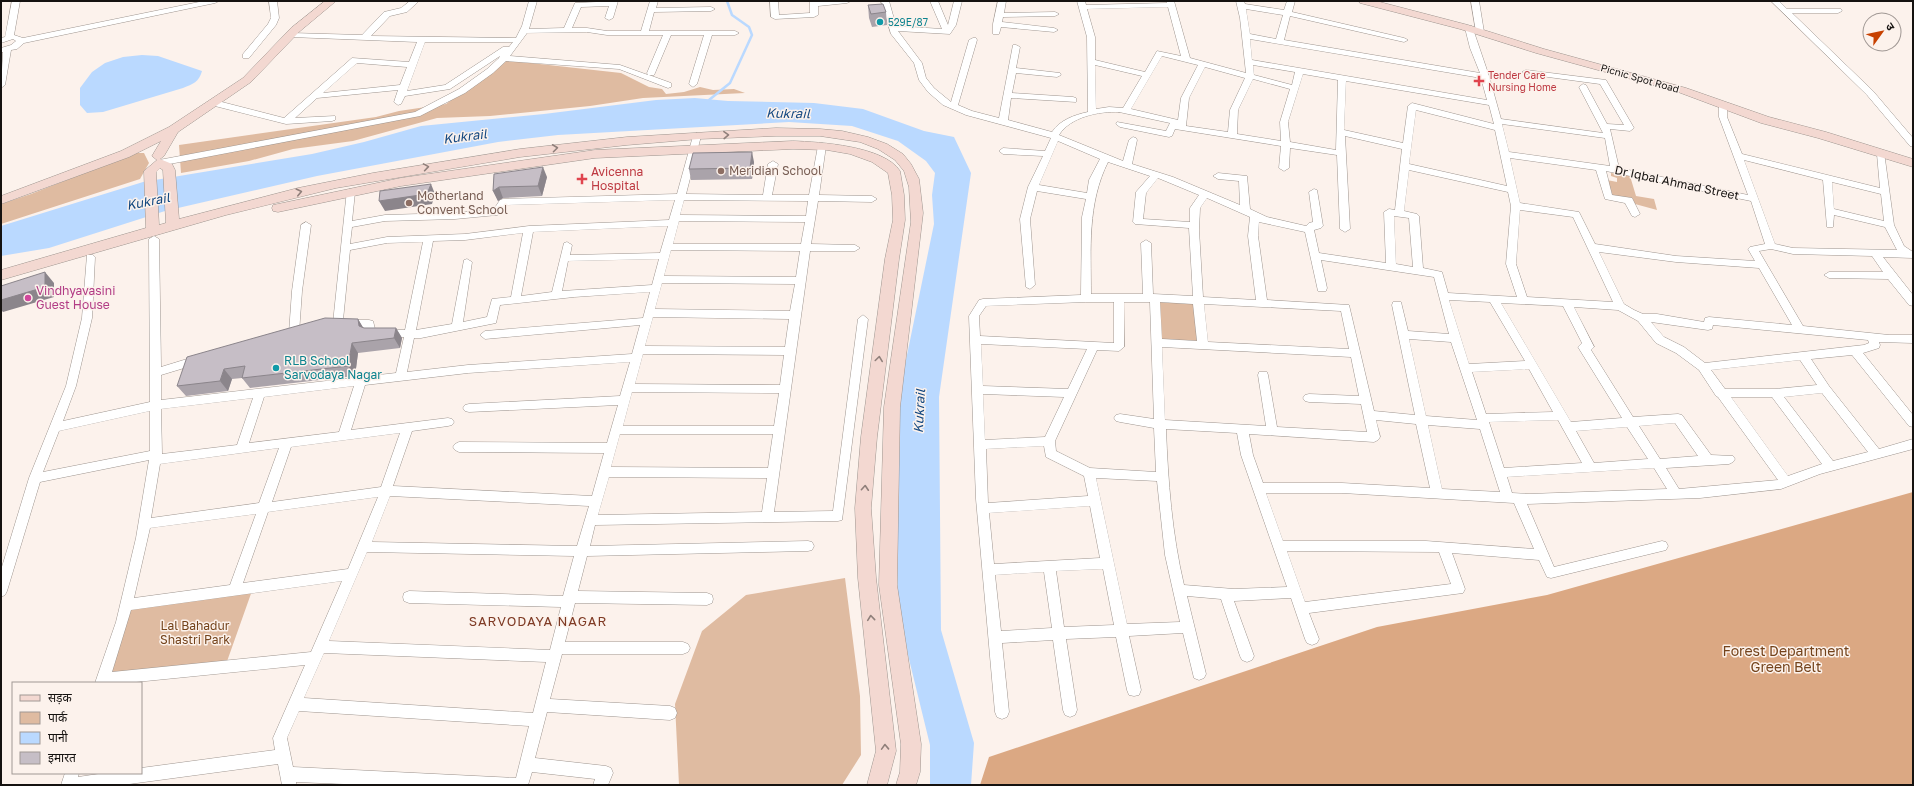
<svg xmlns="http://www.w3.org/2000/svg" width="1914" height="786" font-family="'Golos Text','Noto Sans Devanagari',sans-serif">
	<rect width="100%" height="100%" fill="#fcf2ec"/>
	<path fill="#dfbba1" d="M504 60 621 73 649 87 662 89 666 94 684 92 700 87 713 90 734 89 745 93 643 98 590 106 490 116 437 118 353 141 293 149 249 161 181 173 179 145 376 117 399 111 446 104Z
		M135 153H144L149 163 140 179 1 224V204L31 194Z
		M1611 173 1630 176 1636 196 1654 199 1657 210 1635 204 1632 198 1613 196 1607 180 1617 182V178L1611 176Z
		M1158 302 1194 304 1198 341 1160 339Z
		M845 578 860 696 861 755 842 785H679L675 704 702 631 746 595Z
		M253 588 225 667 103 679 126 605Z"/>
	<path fill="#dba883" d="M1913 492V785H980L989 757 1377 627 1547 595Z"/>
	<path fill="#bad9ff" d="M142 55 158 56 202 71C199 82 193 84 183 88L103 112 87 113 80 105V88L92 72 105 63 123 57Z
		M695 98 728 101 814 103 863 109 924 131 954 137 971 173 939 397 941 630 974 743 971 785H930V745L908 655 898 598 896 493 900 389 934 224 932 195 935 173 926 161 898 141 852 126 789 122 558 135 498 142 317 176 165 211 49 248 1 256V226L143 182 312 154 364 142 421 126 544 114 656 100Z"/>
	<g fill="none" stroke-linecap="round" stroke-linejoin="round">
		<path stroke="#bad9ff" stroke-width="2.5" d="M709 102V100L730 83 752 35 749 27 732 15 727 1"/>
		<defs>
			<path id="street" d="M12 1H20L14 35 23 38 204 1H219L215 3 24 43 17 49 11 50 5 85 1 88 3 52H1V48L11 45 16 41 13 39 1 43V38L5 37Z
				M269 1H277L279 18 276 25 249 58H243V54L268 24 271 18Z
				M410 1H419L407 12 390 16 371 36 516 38 522 26 529 1H537L529 29 564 28 575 3 618 1 613 18 609 20 605 18 609 6 581 7 572 28H587L607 31H641L650 1H658L656 8 711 7 715 9 711 11 654 12 649 31H735L739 33 735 35H712L697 84 693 87 689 84 704 35H671L655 73 654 75H649L671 83V87L668 88 619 69 506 61 493 73 465 93 420 116 159 166 154 163 159 160 415 112 459 89 487 69 499 58 500 56 450 89 405 96 401 104 398 105 394 102 398 90 317 98 295 118 335 116V120L332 121 286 124 211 105 210 103 214 100 284 118 352 58 409 62 417 42 291 37 287 35 291 33 362 35 384 12 401 8ZM587 32 607 35H663L647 73 648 75 620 65 510 56 527 33ZM425 42H513L509 47H503L445 85 407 91ZM357 63 407 67 400 85 323 93Z
				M770 1H778L779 15 810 13V1H851L847 3 818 6V15L814 17 775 19 771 17Z
				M881 1H889L896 26 942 29 930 1H938L948 25 954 1H962L956 25 950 34 898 31 922 63 926 78 934 88 951 102 969 40 973 38H976L977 40 958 105 972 111 999 118 1013 45H1016L1020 47 1016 68 1060 73 1061 75 1057 77 1016 73 1012 93 1073 97 1076 98V102L1011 98 1008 120 1052 132C1060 120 1074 115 1088 112L1087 37 1077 1H1085L1086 5 1167 3 1166 1H1174L1190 58 1246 73 1240 18 1236 1H1244L1245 4 1284 10 1287 1H1295L1292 12 1404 38 1408 40 1404 42 1290 16 1284 40 1480 73 1470 48 1465 28 1472 26 1489 76 1501 119 1603 133 1579 87 1583 84 1586 85 1607 124 1624 125 1600 84 1526 74 1522 72 1526 70 1606 80 1634 128 1630 131 1610 129 1619 168 1748 195 1719 117V105L1723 102 1727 105V117L1742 154 1880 188 1877 154 1878 152H1884L1894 225 1904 246 1913 252V258L1883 257 1913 295V306L1909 305 1888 279 1829 278 1824 275 1829 272H1883L1872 256 1793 254 1771 249 1759 251 1803 326 1889 335H1913V343L1879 342 1880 345 1879 348 1863 353 1913 415V427L1909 426 1852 355 1811 359 1829 386 1879 449 1913 439V449L1820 474 1781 489 1700 498 1527 504 1554 567 1662 541 1666 542 1668 546 1666 550 1662 551 1551 578 1547 577 1539 560 1452 553 1465 589 1463 593 1309 613 1319 639 1317 643 1312 645 1307 643 1305 639 1291 598 1234 601 1254 656 1252 660 1247 662 1242 660 1240 656 1221 599 1187 596 1206 674 1204 678 1199 680 1194 678 1183 633 1129 636 1141 690 1139 695 1134 696 1129 695 1127 690 1116 637 1066 639 1077 710 1075 715 1070 717 1065 715 1063 710 1053 640 1002 643 1009 712 1007 717 1002 719 997 717 995 712 976 499 969 316 979 300 983 299 1081 295 1082 217 1086 199 1037 191 1030 219 1035 285 1030 289 1026 287 1020 219 1028 187 1043 156 1003 154 999 151 1003 148 1045 151 1051 138 966 115 943 105 928 92 919 80 914 63 891 34ZM1168 7 1181 56 1157 51 1145 72 1095 60V37L1087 9ZM1246 9 1283 15 1276 39 1250 34ZM1250 39 1481 78 1487 100 1252 60ZM1162 56 1198 65 1181 98 1178 120 1131 109ZM1095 65 1142 76 1123 108 1109 107 1096 109ZM1253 65 1295 72 1292 85 1254 75ZM1205 67 1245 78 1230 110 1228 132 1186 126 1189 98ZM1303 74 1338 80 1336 150 1290 142 1288 122ZM1253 79 1290 89 1280 122 1281 141 1237 134 1238 110ZM1346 81 1489 105 1494 124 1412 103 1408 106 1403 143 1344 130ZM1416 110 1495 130 1507 186 1409 164ZM1119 112 1170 123 1166 131 1117 122 1116 124 1120 127 1169 137 1172 136 1175 129 1281 146 1279 168 1284 171 1289 168 1290 148 1337 155 1340 229 1345 232 1350 229 1345 136 1402 149 1395 210 1389 209 1384 212 1386 263 1319 253 1314 230 1321 228 1323 226 1317 190 1314 189 1309 192 1313 222 1309 223 1306 226 1267 217 1250 209 1247 176 1218 173 1213 176 1218 179 1239 181 1240 205 1173 177 1132 164 1137 140 1136 138 1133 137 1129 140 1123 161 1059 135C1070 117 1099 111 1119 112ZM1502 124 1605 138 1610 166 1509 152ZM1058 141 1100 159 1089 180 1087 193 1039 185ZM1510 158 1596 170 1605 199 1625 203 1632 216 1635 217 1640 214 1632 198 1612 195 1606 171 1751 201 1765 244 1750 247 1748 249 1755 261 1676 256 1595 244 1579 212 1520 203ZM1744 160 1823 180 1827 227H1833L1834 215 1885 227 1897 250 1793 248 1775 244ZM1108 162 1150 176 1136 192 1133 222 1135 224 1189 228 1193 296 1153 294 1151 243 1146 240 1141 243 1143 294H1091C1091 249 1087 204 1108 162ZM1409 170 1508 192 1511 206 1506 264 1517 297 1448 293 1442 272 1423 268 1419 216 1417 214 1404 211ZM1158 178 1199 195 1190 208V222L1143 219 1146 193ZM1832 182 1881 194 1884 221 1834 209ZM1207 198 1250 217 1248 236 1256 300 1203 297 1199 230 1200 208ZM1520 210 1573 217 1613 302 1527 297 1516 264ZM1394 216 1409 218 1413 267 1396 264ZM1259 222 1305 232 1318 291H1326L1327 288 1321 260 1434 277 1449 334 1408 331 1401 302H1393L1392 305 1415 415 1374 411 1349 305 1267 300 1258 236ZM1599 252 1676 262 1759 268 1792 325 1709 317 1705 318 1704 322 1657 314H1643L1634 310 1624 304ZM1449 300 1490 302 1525 361 1469 364ZM1086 302H1114V343L980 336 979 316 986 306ZM1124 302H1150L1154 419 1120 414 1116 415 1114 418 1116 421 1120 422 1154 428 1156 472 1090 468 1056 451 1055 441 1097 350 1119 351 1124 347ZM1160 302 1193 304 1197 341 1162 339ZM1501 303 1563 306 1582 343 1578 347 1622 418 1571 422ZM1204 304 1341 311 1349 349 1208 342ZM1574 307 1618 310 1638 321 1656 343 1676 353 1699 370 1716 396 1718 397 1778 480 1679 489 1666 468 1729 464 1733 462 1735 459 1733 456 1711 455 1682 415 1678 414 1633 417 1591 350 1594 347ZM1651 322 1708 330 1712 329 1713 325 1868 340 1869 343 1864 345 1705 363 1684 347 1664 337ZM1409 339 1451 342 1477 420 1426 416ZM981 344 1087 349 1068 389 983 386ZM1162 347 1351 357 1359 396 1309 394 1305 395 1303 398 1305 401 1309 402 1361 404 1367 432 1277 427 1268 375 1267 372H1259L1258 375 1266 426 1165 420ZM1800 360 1817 385 1775 389H1725L1711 370ZM1529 369 1553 412 1486 414 1472 372ZM1822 393 1868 452 1833 461 1784 397ZM983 394 1064 397 1045 437 985 440ZM1731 397H1772L1822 464 1788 476ZM1376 420 1416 424 1430 488 1342 483H1263L1253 455 1249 434 1374 442 1378 440 1380 437ZM1558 420 1582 463 1504 468 1489 422ZM1675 423 1698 456 1660 459 1639 426ZM1428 425 1480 429 1500 492 1442 489ZM1627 427 1648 459 1594 463 1576 431ZM1166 429 1237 433 1241 455 1287 587 1234 589 1184 585C1172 534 1168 481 1166 429ZM1044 446 1046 457 1084 476 1088 496 988 503 986 449ZM1654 468 1667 489 1529 494 1512 493 1507 477ZM1096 478 1157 481 1165 555 1180 622 1127 624ZM1266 493H1342L1514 503 1534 549 1426 541H1283ZM1090 506 1100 558 994 564 989 513ZM1287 551 1439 552 1451 584 1305 602ZM1103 569 1114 625 1064 627 1056 571ZM1044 572 1052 628 1001 631 995 575Z
				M998 1H1006L1004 13 1055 12 1059 14 1055 16 1003 17 1002 22 1054 28 1058 30 1054 32 1001 27 999 34H993V24Z
				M1471 1H1479L1484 32 1483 34H1477L1476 32Z
				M1771 1H1779L1787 9H1841L1842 11 1838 13H1792L1873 91 1913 138V147L1910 146 1867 95Z
				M697 133 701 136 686 194 763 195 768 164 773 161 778 164 772 195H809L818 146 822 143 826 146 819 195 872 196 877 199 872 202 818 201 811 244 855 245 860 248 855 251H810L774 512 833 511 858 319 863 315 868 319 842 520 838 521 595 525 590 546 808 541 812 542 814 546 812 550 808 551 587 556 578 591 707 593 712 595 713 599 712 603 707 605 575 603 565 642H683L688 644 690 648 688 652 683 654H562L550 699 670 706 675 708 677 713 675 718 670 720 547 712 535 758 606 766 611 768 613 773 608 785H593L595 779 532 772 528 785H368L296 782V785H282L278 764 122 785H61L65 773H79L78 777 105 773H141V768L275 750 273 738 305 665 126 683H95L116 622 136 538 149 460 40 482 7 591 5 595 1 597V570L29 478 66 386 82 318 87 255H93L95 257 92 318 76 386 63 421 150 402 149 239 154 236 159 239 161 367 200 355 205 359 204 362 161 375V400L396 373 404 337H371L367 336 365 328 342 325 338 327 333 323 347 190 350 189 355 192 352 221 385 215 455 213 494 209 500 200 503 199 677 194 693 136ZM675 200 669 220 529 226 465 234 387 237 350 244 352 227 385 221 455 219 497 215 500 214 506 205ZM684 200 808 201 806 216 680 215ZM679 221 805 222 801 244H673ZM668 226 660 253 570 255 572 245 567 242 564 243 552 292 521 296 533 232ZM523 233 511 297 492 299 487 317 463 322 472 262 467 259 464 260 452 324 416 330 433 241 465 240ZM423 242 405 330 375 329 373 321 369 320H343L350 250 387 243ZM671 250 800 251 796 277 664 276ZM659 259 652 285 562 291 568 261ZM662 283 795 284 790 311 655 309ZM650 292 643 318 485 331 480 335 485 339 640 325 632 354 468 365 407 372 414 338H421L496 323 500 305 574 297ZM653 317 789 319 785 347 645 346ZM643 354 784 355 780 385 635 384ZM630 362 620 396 469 404 465 405 463 408 465 411 469 412 618 405 607 443 459 442 455 444 453 447 455 450 459 452 604 453 592 496 393 486 412 431 448 426 452 425 454 422 452 419 448 418 351 430 365 385 468 373ZM354 386 339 432 249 443 264 397ZM632 392 779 393 774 426H623ZM253 398 237 445 162 454 161 409ZM150 411V451L43 472 59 431ZM400 433 381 487 272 502 291 447ZM620 434H773L768 468 611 467ZM279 448 259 503 151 518 160 464ZM609 477 767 478 762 512 598 515ZM390 496 589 506 577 546 372 542ZM378 497 348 569 243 583 268 512ZM256 514 230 585 134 598 150 528ZM367 552 574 556 563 596 409 591 404 593 403 597 404 601 409 603 561 607 550 650 329 641ZM342 581 311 652 112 672 131 610ZM324 653 546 662 533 713 304 698ZM299 711 529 726 516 778 293 767 287 738Z
				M306 222 311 225 302 291 299 333 294 337 289 333 292 291 301 225Z"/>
			<path id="secondary" d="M325 1H336L299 32 251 82 178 132 164 156 160 159 172 164 175 170 179 219 298 188 373 173 520 149 627 137 776 128 820 129 842 131 868 137 887 144 903 154 911 164 919 179 923 213 900 407 897 585 921 744 920 772 916 785H896L900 772 901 744 879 585 884 407 911 222 909 187 904 171 895 160 878 149 860 142 820 136H776L699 139 627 145 520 157 336 188 226 215 1 280V270L146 228 144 171 157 160 152 156 161 141 129 157 1 204V196L121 151 169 127 243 78 291 28ZM160 168 163 170 166 223 159 225 156 172Z
				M1359 1H1376L1468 25 1544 49 1686 88 1769 117 1826 132 1913 159V167L1818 138 1761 123 1678 92 1536 53 1460 29 1360 3Z
				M793 141C820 142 884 146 900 171L904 195 905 220 899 259 877 437 871 508 876 578 896 751 887 785H867L876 751 858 578 855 508 861 437 885 259 893 220 892 195 888 173 872 162 850 154 827 150 793 149 595 158 401 186 278 212 273 211 272 208 273 205 278 204 401 178 595 150Z"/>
		</defs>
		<use href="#street" stroke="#9e958f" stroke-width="1"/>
		<use href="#secondary" stroke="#9e958f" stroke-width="1"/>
		<use href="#street" fill="#fff" fill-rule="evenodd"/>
		<use href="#secondary" fill="#f3d8d1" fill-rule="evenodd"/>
	</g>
	<path fill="#aaa3aa" d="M868 5 886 12 887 25 872 27 869 18Z
		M754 162 752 179 691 180 689 169Z
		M494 174 547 177 542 196 503 198 498 201 493 191Z
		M358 319 363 328H396L402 338 400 348 358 353 355 376 250 388 242 378 232 379 228 391 186 396 177 386Z"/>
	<path fill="#8b858b" d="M752 152 754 162 752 179 750 168Z
		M543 167 547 177 542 196 538 186Z
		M431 184 435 194 432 204 385 211 379 201Z
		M499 187 503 198 498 201 493 191Z
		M45 272 54 283V297L3 312 1 310V300Z
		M358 319 364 329 359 326Z
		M396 328 402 338 400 348 394 338Z
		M352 343 358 353 355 376 348 366Z
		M224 369 232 379 228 391 220 381Z"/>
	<path fill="#c6bec6" stroke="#8b858b" d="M883 4 886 12 871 14 868 5Z
		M752 152 750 168 689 169 693 153Z
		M543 167 538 186 499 187 493 191 494 174Z
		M431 184 427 194 379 201 380 191Z
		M45 272V287L1 300V286Z
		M325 318 358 319 359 326 364 328H396L394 338 352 343 348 366 242 378 245 366 224 369 220 381 177 386 187 357Z"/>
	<defs><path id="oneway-chevron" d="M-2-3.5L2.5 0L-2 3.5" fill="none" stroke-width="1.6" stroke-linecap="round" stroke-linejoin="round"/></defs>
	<g stroke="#8f7f7a">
		<use href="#oneway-chevron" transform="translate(726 135) rotate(-2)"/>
		<use href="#oneway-chevron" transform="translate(555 148) rotate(-7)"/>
		<use href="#oneway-chevron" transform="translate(426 167) rotate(-9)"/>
		<use href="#oneway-chevron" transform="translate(299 192) rotate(-13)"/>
		<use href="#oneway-chevron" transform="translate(879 359) rotate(-82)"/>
		<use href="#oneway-chevron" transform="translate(865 488) rotate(-86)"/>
		<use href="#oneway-chevron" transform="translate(871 618) rotate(-96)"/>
		<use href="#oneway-chevron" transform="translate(885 747) rotate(-92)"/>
	</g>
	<g fill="#0f9aa8" stroke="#fcf2ec" stroke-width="1.5">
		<circle cx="880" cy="22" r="4"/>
		<circle cx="276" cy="368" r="4"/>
	</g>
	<g fill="#e0444e" stroke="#fcf2ec" stroke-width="1.5">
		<path d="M1477 75h4v4h4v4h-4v4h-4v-4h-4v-4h4z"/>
		<path d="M580 173h4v4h4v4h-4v4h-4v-4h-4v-4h4z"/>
	</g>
	<g fill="#8d6e63" stroke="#fcf2ec" stroke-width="1.5">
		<circle cx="721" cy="171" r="4"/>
		<circle cx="409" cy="203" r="4"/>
	</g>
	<circle fill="#d1479c" stroke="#fcf2ec" stroke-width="1.5" cx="28" cy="298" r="4"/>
	<g text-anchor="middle" stroke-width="3" stroke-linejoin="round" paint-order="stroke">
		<g font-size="10" fill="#0d838f" stroke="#fcf2ec" text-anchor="start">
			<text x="888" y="26">529E/87</text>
		</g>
		<g font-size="10" fill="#be3a42" stroke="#fcf2ec" text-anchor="start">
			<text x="1488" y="79">Tender Care<tspan x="1488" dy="12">Nursing Home</tspan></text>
		</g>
		<g font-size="10" fill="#151210" stroke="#fcf2ec">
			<text transform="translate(1640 78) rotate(16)" y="4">Picnic Spot Road</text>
		</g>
		<g font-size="12" fill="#785e54" stroke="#fcf2ec" text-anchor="start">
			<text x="729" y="175">Meridian School</text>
			<text x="417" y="200">Motherland<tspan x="417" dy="14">Convent School</tspan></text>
		</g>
		<g font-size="12" fill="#be3a42" stroke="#fcf2ec" text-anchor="start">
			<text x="591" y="176">Avicenna<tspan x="591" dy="14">Hospital</tspan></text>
		</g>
		<g font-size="12" fill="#151210" stroke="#fcf2ec">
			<text transform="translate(1677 183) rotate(12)" y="4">Dr Iqbal Ahmad Street</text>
		</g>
		<g font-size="12" fill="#b23c85" stroke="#fcf2ec" text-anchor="start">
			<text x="36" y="295">Vindhyavasini<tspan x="36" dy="14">Guest House</tspan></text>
		</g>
		<g font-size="12" fill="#0d838f" stroke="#fcf2ec" text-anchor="start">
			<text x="284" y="365">RLB School<tspan x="284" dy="14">Sarvodaya Nagar</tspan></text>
		</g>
		<g font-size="12" fill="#74431b" stroke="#fcf2ec">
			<text x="195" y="630">Lal Bahadur<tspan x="195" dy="14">Shastri Park</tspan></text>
		</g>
		<g font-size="13" font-style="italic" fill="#144880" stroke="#fcf2ec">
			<text transform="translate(788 113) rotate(1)" y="5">Kukrail</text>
			<text transform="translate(465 136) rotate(-7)" y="5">Kukrail</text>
			<text transform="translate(148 201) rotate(-11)" y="5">Kukrail</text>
			<text transform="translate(919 411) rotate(-87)" y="5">Kukrail</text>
		</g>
		<g font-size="13" letter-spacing="1" fill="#7f3b25" stroke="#fcf2ec">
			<text x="538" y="626">SARVODAYA NAGAR</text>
		</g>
		<g font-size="14" fill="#74431b" stroke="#fcf2ec">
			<text x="1786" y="656">Forest Department<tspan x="1786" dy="16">Green Belt</tspan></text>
		</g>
	</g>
	<rect width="1914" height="786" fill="none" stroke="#151210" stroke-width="4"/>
	<rect x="12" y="682" width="130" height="92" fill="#fcf2ec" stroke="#a09894"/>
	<rect x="20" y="695" width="20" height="6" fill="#f3d8d1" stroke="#a09894"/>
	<text x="48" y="702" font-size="12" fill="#151210">सड़क</text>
	<rect x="20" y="712" width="20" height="12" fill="#dfbba1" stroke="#a09894"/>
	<text x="48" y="722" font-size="12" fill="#151210">पार्क</text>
	<rect x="20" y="732" width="20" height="12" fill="#bad9ff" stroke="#a09894"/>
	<text x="48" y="742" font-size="12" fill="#151210">पानी</text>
	<rect x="20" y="752" width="20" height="12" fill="#c6bec6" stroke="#a09894"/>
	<text x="48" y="762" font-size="12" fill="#151210">इमारत</text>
	<g transform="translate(1882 32) rotate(57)"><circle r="19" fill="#fcf2ec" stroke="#a09894"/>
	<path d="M0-3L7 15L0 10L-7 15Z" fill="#c74100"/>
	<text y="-6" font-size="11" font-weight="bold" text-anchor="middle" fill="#151210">उ</text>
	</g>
</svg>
